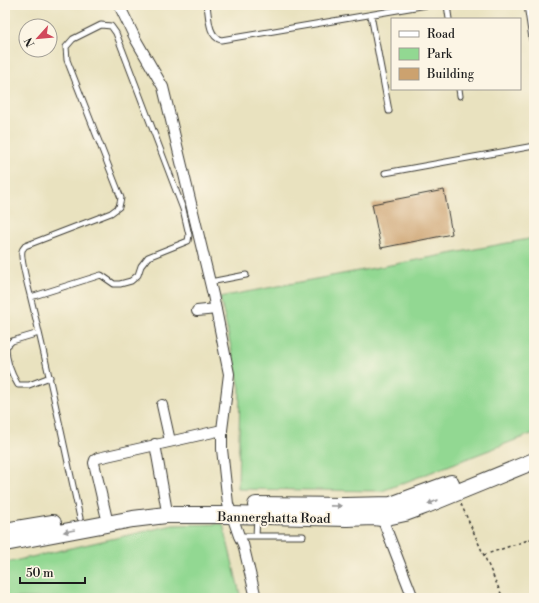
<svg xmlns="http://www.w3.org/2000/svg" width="539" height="603" font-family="'Libre Bodoni',serif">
	<rect width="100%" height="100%" fill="#fcf5e5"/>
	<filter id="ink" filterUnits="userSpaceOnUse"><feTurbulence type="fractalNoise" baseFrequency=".025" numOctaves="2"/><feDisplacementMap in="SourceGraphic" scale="8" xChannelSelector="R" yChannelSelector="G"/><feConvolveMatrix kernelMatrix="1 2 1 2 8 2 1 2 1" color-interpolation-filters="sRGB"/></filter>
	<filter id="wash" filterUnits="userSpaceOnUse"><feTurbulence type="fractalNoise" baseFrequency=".012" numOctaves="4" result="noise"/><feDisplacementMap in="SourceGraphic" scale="16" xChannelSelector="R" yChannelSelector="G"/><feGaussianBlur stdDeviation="0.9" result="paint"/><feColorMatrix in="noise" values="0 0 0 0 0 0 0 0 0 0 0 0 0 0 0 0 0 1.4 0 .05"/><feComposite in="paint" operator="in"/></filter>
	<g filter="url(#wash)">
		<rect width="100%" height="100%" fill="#e9e2bf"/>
		<path fill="#92d892" stroke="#577a57" d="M534 238V433L382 491 238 489 240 388 220 297Z
			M223 524 241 598H5V563L173 525Z"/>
		<g id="blocks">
			<path fill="#cca26f" d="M444 190 452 234 381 248 372 204Z"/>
		</g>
	</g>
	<g filter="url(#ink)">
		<use href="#blocks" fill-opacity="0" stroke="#3b3a34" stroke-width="1"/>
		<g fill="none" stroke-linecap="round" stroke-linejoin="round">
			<defs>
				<path id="lane" d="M207 5C209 17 208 36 221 40L427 5
					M447 5 449 19
					M527 5 534 52
					M371 15 389 111
					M459 89 460 96
					M385 173 534 146
					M210 282 246 275
					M31 297 101 275 114 284H120L131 281 138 275 141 266 148 257 188 241 189 235 183 209 116 33 111 26 101 25 73 39 66 47 67 60 121 198 119 207 111 213 25 246C24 248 22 249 22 251 20 259 29 290 31 299 49 372 64 445 80 518
					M39 333 12 341 6 347C6 361 10 372 18 385H29L50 377
					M239 536H303
					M256 536 257 517"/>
				<path id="street" d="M119 5 136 40 163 87 213 295 229 374 222 430V449L228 504 239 536 243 544 256 598
					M197 311 216 309
					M162 405 170 441
					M155 444 166 506
					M106 515 94 463 95 460 98 458 222 430
					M382 518 413 598"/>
				<path id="primary" d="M256 505 345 506 391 505 451 483
					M5 531 53 523
					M5 543 133 519 166 515H231L347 518 374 517 382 518 405 513 424 506 534 461"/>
			</defs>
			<use href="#lane" stroke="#3b3a34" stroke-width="7"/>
			<use href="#street" stroke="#3b3a34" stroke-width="12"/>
			<use href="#primary" stroke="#3b3a34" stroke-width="18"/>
			<path stroke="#3b3a34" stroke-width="1.5" stroke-dasharray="3 3" stroke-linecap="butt" d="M461 504 503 598
				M484 555 534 538"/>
			<use href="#lane" stroke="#fff" stroke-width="5"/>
			<use href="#street" stroke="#fff" stroke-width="10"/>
			<use href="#primary" stroke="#fff" stroke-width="16"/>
		</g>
		<defs><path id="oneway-solid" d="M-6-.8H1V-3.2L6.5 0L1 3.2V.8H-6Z"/></defs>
		<g fill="#999">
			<use href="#oneway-solid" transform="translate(433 502) rotate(157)"/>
			<use href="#oneway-solid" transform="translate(336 506) rotate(1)"/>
			<use href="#oneway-solid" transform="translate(69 531) rotate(170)"/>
		</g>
	</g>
	<g text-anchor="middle" stroke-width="4" stroke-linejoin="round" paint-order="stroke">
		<g font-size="13" fill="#1c1c1c" stroke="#fcf5e5">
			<text transform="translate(274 517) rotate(1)" y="5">Bannerghatta Road</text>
		</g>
	</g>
	<rect width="539" height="603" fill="none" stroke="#fcf5e5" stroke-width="20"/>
	<rect x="391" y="18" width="130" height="72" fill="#fcf5e5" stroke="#a29e95"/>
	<rect x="399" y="31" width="20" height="6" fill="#ffffff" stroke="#a29e95"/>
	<text x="427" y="38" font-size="12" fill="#1c1c1c">Road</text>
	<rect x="399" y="48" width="20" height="12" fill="#92d892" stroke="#a29e95"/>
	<text x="427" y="58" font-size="12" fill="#1c1c1c">Park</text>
	<rect x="399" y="68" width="20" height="12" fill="#cca26f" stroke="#a29e95"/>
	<text x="427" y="78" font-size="12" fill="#1c1c1c">Building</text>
	<g transform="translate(38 38) rotate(243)"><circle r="19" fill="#fcf5e5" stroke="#a29e95"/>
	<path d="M0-3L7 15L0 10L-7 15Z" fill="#d1495b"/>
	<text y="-6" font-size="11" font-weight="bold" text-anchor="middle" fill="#1c1c1c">N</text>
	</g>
	<path d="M20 577v6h65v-6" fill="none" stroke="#1c1c1c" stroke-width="2"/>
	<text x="26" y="577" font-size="12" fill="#1c1c1c" stroke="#fcf5e5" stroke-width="3" paint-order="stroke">50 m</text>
</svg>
